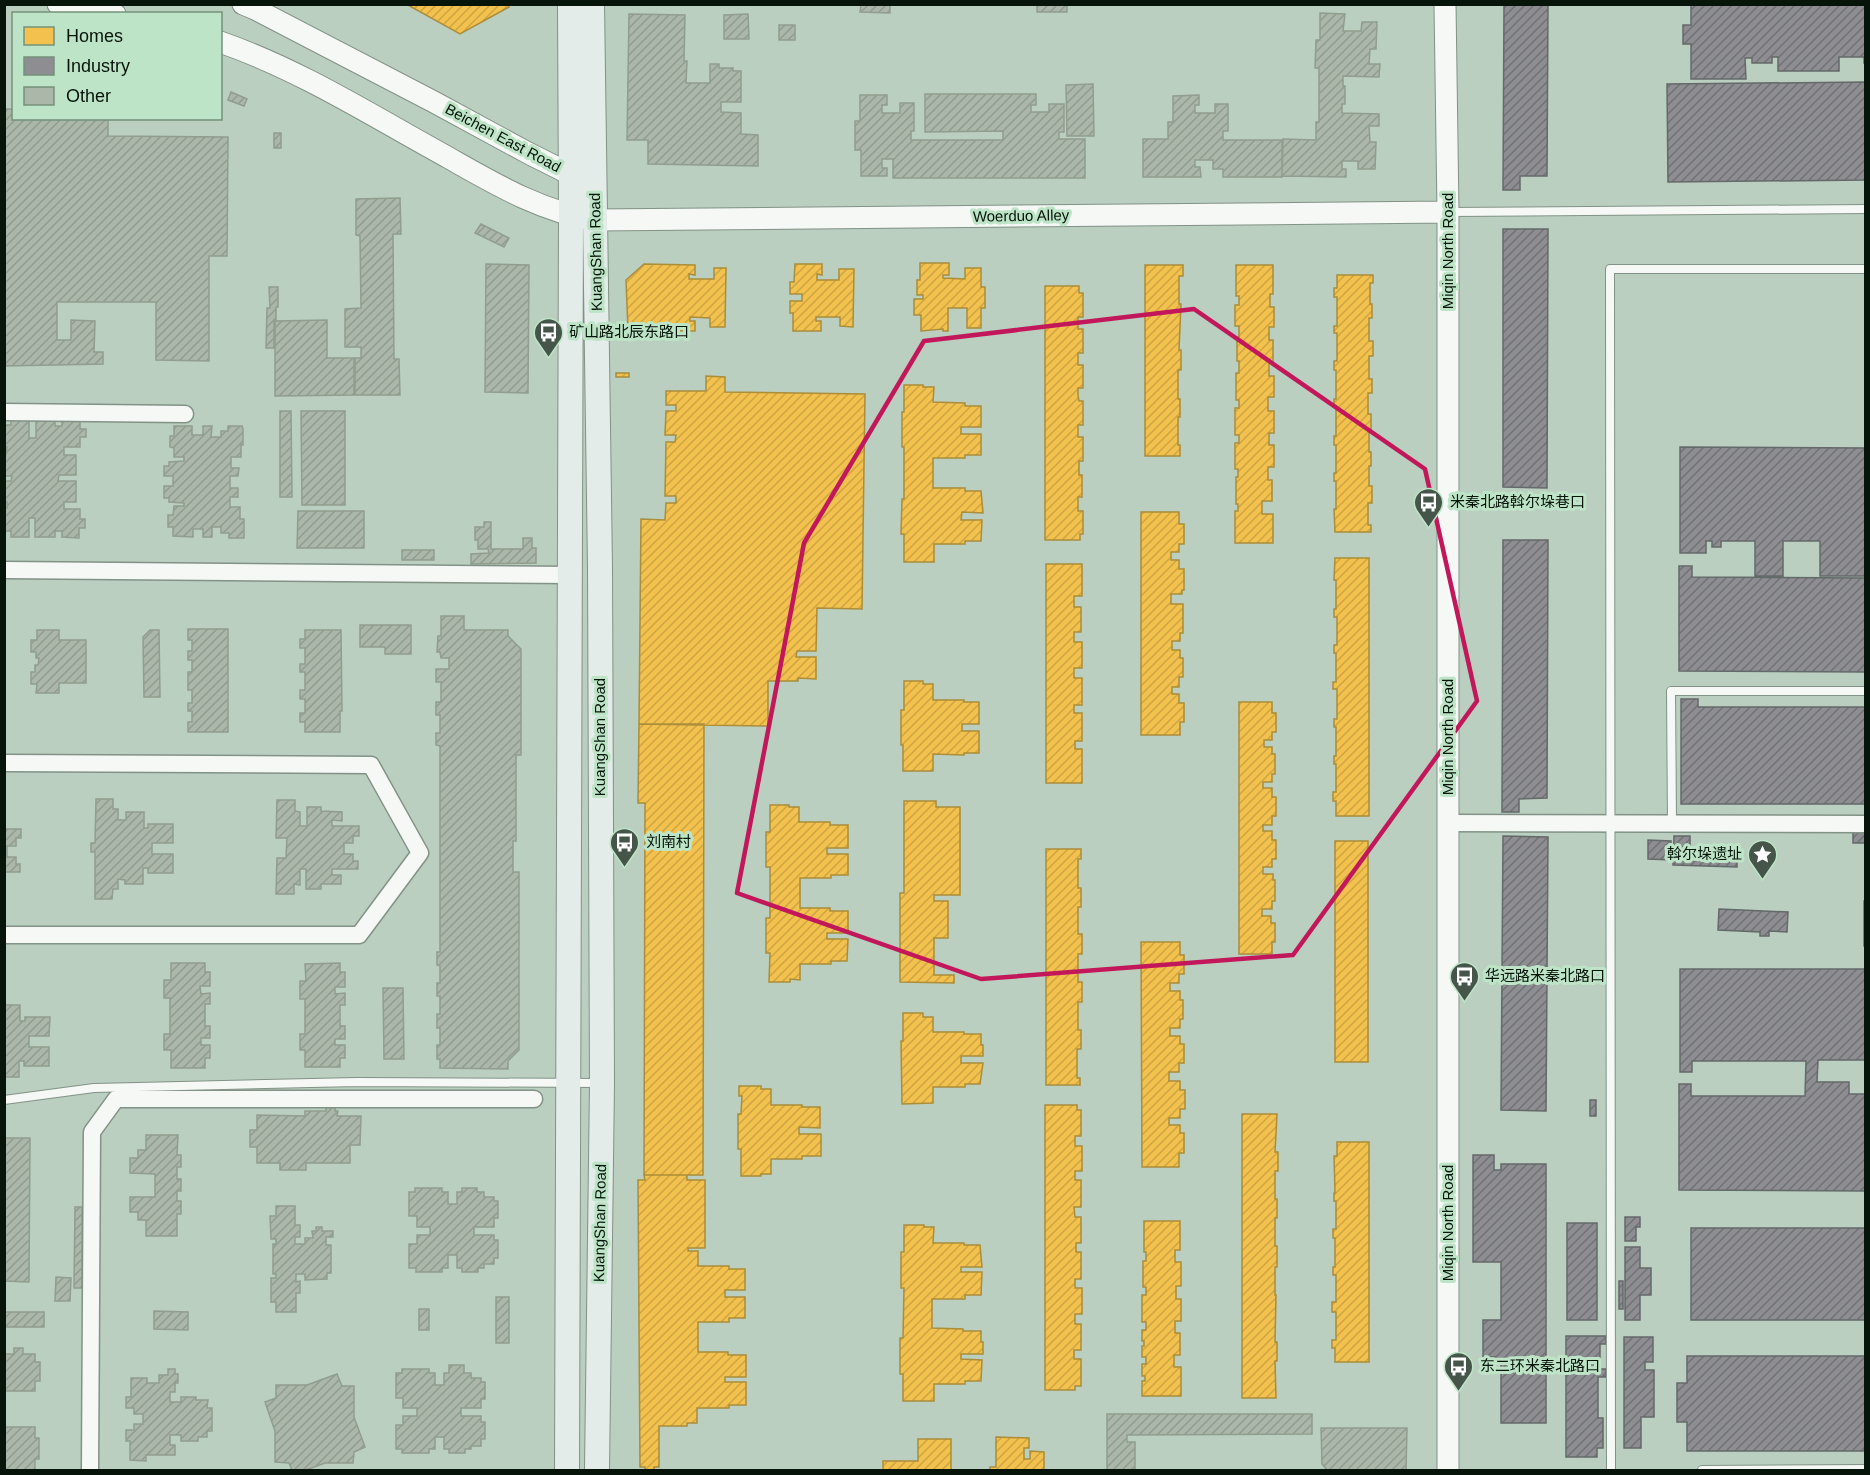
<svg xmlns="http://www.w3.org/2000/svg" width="1870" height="1475" font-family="Helvetica,'Noto Sans SC',sans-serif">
	<defs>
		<pattern id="homes-hatch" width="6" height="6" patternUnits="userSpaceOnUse" patternTransform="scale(1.5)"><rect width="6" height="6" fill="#f2c14e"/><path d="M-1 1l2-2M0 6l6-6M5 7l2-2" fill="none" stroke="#cea543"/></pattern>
		<pattern id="industry-hatch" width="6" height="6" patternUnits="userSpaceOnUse" patternTransform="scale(1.5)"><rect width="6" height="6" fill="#8d8d92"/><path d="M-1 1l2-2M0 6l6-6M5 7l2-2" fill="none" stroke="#717275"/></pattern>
		<pattern id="building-hatch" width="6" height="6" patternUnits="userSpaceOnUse" patternTransform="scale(1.5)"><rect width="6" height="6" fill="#aab7a9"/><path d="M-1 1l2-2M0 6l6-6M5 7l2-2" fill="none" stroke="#919c90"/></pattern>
	</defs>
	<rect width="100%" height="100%" fill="#bacfbf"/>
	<path fill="url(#homes-hatch)" stroke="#ab8d3a" stroke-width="1.5" d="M406 4H509V7L460 34Z
		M920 263H949V275H943V278L965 279V268H981V287H985V308H981V328H967V308H948V331H943V329L921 331V315H914V299H923V295H917V280H920Z
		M644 264 695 265V275L689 274V279H714V268H726L725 327H710V318L690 317V321H695V331L628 330 626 280Z
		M795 264H822V275L817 274V280H839V269H854L853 327 840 326V317H816V321H821V331H793V313H790V301H802V294H790V282H794Z
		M1145 265H1183V276H1179V304H1181L1179 350H1181V370H1178V399H1180V417H1178V445H1180V456H1145Z
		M1236 265H1273V294H1270V307H1274V327H1269V340H1273V363H1269V376H1274V397H1268V411H1274V433H1269V445H1274V467H1268V480H1272V501H1262V514H1273V543H1235V511H1238V504H1236V477H1238V469H1235V443H1239V435H1235V408H1239V400H1236V373H1239V361H1237V337H1239V326H1235V305H1239V296H1236Z
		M1337 275H1373V283H1370V304H1372V318H1369V341H1373V356H1369V379H1372V393H1368V414H1371V429H1369V452H1371V466H1369V486H1372V503H1368V525H1371V532H1335L1334 509H1336V481H1334V473H1336V445H1334V436H1336V406H1334V399H1336V370H1334V361H1337V333H1334V326H1337V297H1334V288H1337Z
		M1045 286H1079V293H1083V317H1078V329H1083V353H1078V365H1083V388H1078V395L1079 401H1083V425H1078V437H1083V461H1079V475H1082V497H1078V511H1083V534H1080V540H1045Z
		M616 373H629V377H616Z
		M706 376 725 377V392L865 394 862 609 817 608 816 651H797L796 657H816V679L798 678V681H768V726L639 724 641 519 665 520 666 503H676V496H665L666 442H675L676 435H665L666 411H676V405H666V391H706Z
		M904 385H923V387H934L933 402 965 403V406H981V427H961V434H981V455H965V458H933V488H965V491H981L983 513 962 512 961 520H982L981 541H965V544H934V562H904V534H901L902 499H904V447H902V412H904Z
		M1141 512H1179V524H1184V544H1179V552H1171V560H1179V569H1184V590H1182V594H1171V604H1183V633H1180V641H1172V650H1180V658H1183V677H1179V687H1172V694H1179V703H1184V722H1180V735H1141Z
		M1335 558H1369V816H1336V801H1333V792H1336V764H1334V756H1336V727H1334V719H1337V689H1333V682H1336V653H1334V645H1337V617H1334V609H1336V580H1334Z
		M1046 564H1082V596H1074V607H1081V632H1074V642H1082V668H1074V678H1082V705H1074V713H1082V741H1075V749H1082V783H1046Z
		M904 681H923V684H933V700H964V702H979V724H962V731H979V753H964V755L933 754V771H903V745H901V710H904Z
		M1239 702H1272V713H1276V732H1272V740H1264V747H1272V754H1275V774H1272V782H1263V788H1272V797H1276V816H1272V825H1263V831H1272V840H1276V859H1272V867H1263V874H1273V880H1275V901H1272V909H1262V916H1271V923H1275V942H1272V954H1239Z
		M639 724H704L703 1175H644L645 803H638Z
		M904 801H936V807H960V895H934V901H948V938H934V975H954V983L900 982V893H904Z
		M770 805H789V807H799V822H830V825H848V848H827V854H848V875H831V878H800V908H830V911H848V933H827V939H848L847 961H831V964H800V980L790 979V982H769L770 953H766V918H770V867H766V832H770Z
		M1335 841H1368V1062H1335Z
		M1046 849H1081V859H1078V888H1081V907H1078V934H1082V954H1078V982H1082V1002H1078V1030H1081V1049H1077V1078H1080V1085H1046Z
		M1141 942H1180V955H1184V974H1179V983H1170V991H1180V1000H1183V1019H1180V1028H1170V1036H1180V1044H1184V1063H1179V1072H1169V1081H1180V1090H1185V1109H1180V1118H1169V1125H1180V1133H1184V1153H1179V1167H1142Z
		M903 1013H923V1017H933V1032H964V1034H981V1045H983V1056H961V1063H983L980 1084H965V1087H933V1103L902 1104 901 1041H903Z
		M739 1086H761V1089H771V1105H802V1107H820V1128L799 1127V1134H821V1156H802V1159H771V1174H761V1176H741V1149H738V1114H741L742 1096H739Z
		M1045 1105H1077V1110H1081V1136H1075V1146H1082V1171H1075V1180H1081V1207H1074L1075 1217H1081V1243H1076V1252H1081V1279H1075V1288H1082V1314H1075V1324H1081V1350H1074V1359H1081V1386H1075V1390H1045Z
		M1242 1114H1277L1275 1152H1278V1171H1275V1199H1277V1218H1275V1246H1277V1267H1275V1295H1276L1275 1342H1277V1361H1275L1276 1398H1242Z
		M1337 1142H1369V1362H1335V1348H1332V1340H1336V1312H1332V1302H1336V1275H1333V1267H1335V1238H1333V1229H1336V1201H1334V1193H1335L1334 1156H1337Z
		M644 1175H687V1180H705V1248H688V1251H698V1266H729V1269H745V1290H725V1297H745V1318H729V1322H698V1352H728V1355H746V1377H725V1382H746V1405H729V1408H697V1423H687V1426H659V1467H654V1470H645V1467H640L638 1180H645Z
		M1144 1221H1180V1250H1175V1262H1181V1286H1176V1299H1181V1321H1175V1333H1180V1355H1174V1367H1181V1396H1142V1381H1145V1376H1142V1364H1146V1357H1142V1346H1144V1341H1142V1330H1146V1322H1142V1295H1146V1287H1143V1261H1146V1252H1144Z
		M904 1225H924V1227H934L933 1243H964V1245H980L982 1267H961V1272H982L981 1295H965V1299H932V1328L963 1329V1331H981V1342H983V1354H961V1359L982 1360 981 1381H965V1384H934V1401H903V1374H900V1338H903L904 1288H901V1252H904Z
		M996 1437 1029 1438V1448H1024V1459H1030V1451L1044 1452V1470H990V1467H996Z
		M918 1439H951V1470H883V1461H918Z"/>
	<path fill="url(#industry-hatch)" stroke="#646969" stroke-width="1.5" d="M1504 4H1548L1547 176H1520V190H1503Z
		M1691 4H1866V63H1864V57H1839V71H1778V57H1772V63H1752V58H1745L1746 79H1691V44H1683V25H1691Z
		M1866 82V180L1668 182 1667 84Z
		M1503 229H1548L1547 488 1503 487Z
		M1680 447 1866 448V576H1820V541H1783V576H1755V541H1721V547H1712V541H1706V553H1680Z
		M1503 540H1548L1547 798 1519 799V812H1502Z
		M1679 566H1692V577L1866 578V672L1679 671Z
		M1681 699H1698V707H1866V804H1681Z
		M1853 830H1866V843H1853Z
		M1503 836 1548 837 1546 1111 1501 1110Z
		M1674 836H1690V849L1737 850V867L1673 865Z
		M1648 840 1671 841V860L1648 859Z
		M1864 901H1866V946H1864Z
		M1719 909 1788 912 1787 932 1769 931V936H1760V932L1718 930Z
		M1680 969H1866V1060H1818L1817 1082H1849V1094H1866V1191L1679 1190V1084H1691V1096H1805L1806 1061H1692V1072H1680Z
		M1590 1100H1596V1116H1590Z
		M1473 1155H1494V1170H1501V1164H1546V1423H1501V1359H1495V1357H1483V1320H1501V1262H1473Z
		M1625 1217H1640V1227H1636V1241H1625Z
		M1567 1223H1597V1320H1567Z
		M1691 1228H1866V1320H1691Z
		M1625 1247H1640V1268H1651V1295H1640V1320H1625Z
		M1619 1281H1623V1309H1619Z
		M1566 1336H1606V1344H1600V1369H1606V1377H1598V1418H1603V1448H1597V1457H1566Z
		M1624 1337H1653V1362H1645V1370H1654V1417H1641V1448H1624Z
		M1687 1356H1866V1451H1687V1422H1677V1383H1687Z"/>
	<path fill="url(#building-hatch)" stroke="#909d8f" stroke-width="1.5" d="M861 4 890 5V13L860 12Z
		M1037 4 1067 5V12H1037Z
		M1320 13 1345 14 1343 31H1361L1362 22H1377L1376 49H1370L1369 64H1380L1379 77 1343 76V86H1345V104H1342V113L1379 114V126H1369L1370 142H1376L1375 169H1358V161H1342V169H1346V177L1282 176 1283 139 1316 140V122H1319V68H1315L1316 40H1320Z
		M629 14 685 15 684 61H687L686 83H710V64H719V68H733V71H741V102H721V112L741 113V134L758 135V166L648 164V140H627Z
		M748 14 749 39H724V15Z
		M779 25H795V40H779Z
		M1093 84 1094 136H1067L1066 85Z
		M231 92 247 99 244 106 228 100Z
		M925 94H1036V105H1031V112H1049V104H1064V132H1059V139H1085V178H893V159H882V168H887V176H861V150H855V121H860V95H887V105H882V113H900V103H914V131H911V140H1003V131L925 132Z
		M1199 95V105H1195V113H1215V104H1228V131H1223V140H1282V177H1223V169H1213V160H1195V167H1200L1201 177H1143V139H1168V122H1173V96Z
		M4 109H14V118H108V136L228 137 227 256H209V361L156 360V302H57V340H71V320L95 321 94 352H103V364L4 366Z
		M274 133H281V148H274Z
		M400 198 401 234H393L394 359H399L400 395H355V358H361V347H345V309L361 308 360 236 356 235V199Z
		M481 224 509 238 504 247 475 233Z
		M486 264 529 265 528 393 485 392Z
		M269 287H278V307H276V320H274V348H266L267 308H270Z
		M327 320V358H354V395L275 396V321Z
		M280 411H291L292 497H280Z
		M301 411H345V505H302Z
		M4 419 5 425H11V419L29 420V438H36V420H55V426H62V420H80V429H86V437H80V447H64V455H76V475H59L58 481H76V502H64V509H80V519H85V528H79V538L62 537V531H55V537H35V518H29V537H11V531H5V537L4 508H7V502H4V481H11L12 476H4V454H6L7 447H4Z
		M174 426H192V435H203V426H212L211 437H221V431H228V426H242L243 429V445H241V457H231V468H239L238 476H230V488H238V497H230V507H240V519H244V538H229V533H221V527H212V537H203V529H193V537L173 536V527H168V515H173L174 506H184V503L169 502V498H164V486H173V476H164V466H169V462L184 461V457H174V448L170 447V436H174Z
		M298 511H364V548H297Z
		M484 522H491V549H523V538H532V548H536V563L471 564V554L489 553 488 549H478V540H475V527H484Z
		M402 550H434V560H402Z
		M441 616H464V630H508V636L521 649V755H516V841H513V872H519V1050L508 1061V1069L440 1068V1059H437V1045H440V1028H437V1014H440V996H437V983H440V966L437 965V952H440V746L436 745V733H440V715H436V702H441V682H436V669H449V658H441L440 652H437L438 636H441Z
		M360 625H411V654H385V647H360Z
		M188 629H228V732H188V722H192V711H188V703H192V690H188V672H192V660H188V651H192V640H188Z
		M37 630H59V640H86V683H59V693H36L37 684H31V672H35V665H38L39 658H36V652H31V640H37Z
		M150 630H159L160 697H144L143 637Z
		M305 630H341L342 711H340V732H305V722H300V713H305V699H300V690H305V672H300V664H305V648H300V639H305Z
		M96 799H113V809H118V820H126V812H144V828H148V824H173V843H152V854H173V873H148V868H143V884H125V880L118 879V889H113L112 899H95V852H91V843H95Z
		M277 800H295V811L300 812V826H307V807H321V811L342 812V821L332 820V826H359V836H353V843H344V854H353V861H358V869H332V875H341V884H321V889H306V869H300V885L294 884V894H276L277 858H286L287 838H276Z
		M4 829H21V838H16V846H7V857H16V864H20V872H4Z
		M171 963H205V972H210V986H200L201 994 210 993V1004H205V1026H210V1038H201V1045H210V1058H205V1068H171V1050H164V1034H170V998H164V980H171Z
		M340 963V972H345V987H335V994L345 993V1005H340V1026H345V1039H335V1045H345V1058H340V1067H305V1050H300V1034H305V999H300V981H306L305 964Z
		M383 988H403L404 1059H384Z
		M4 1005H20V1021H25V1017H50L49 1036H29V1047H49V1066H24V1061H19V1077H4Z
		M326 1105H335V1111H338L337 1116H361L360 1145H350V1163H306V1170H280V1163H257V1147H250V1130H257V1115L305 1116V1111H326Z
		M146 1135H178L177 1155H181V1167H177V1179H181V1191H177V1201H181V1214H177V1236H146V1220H138V1212H130V1197H155V1174L130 1173V1158H138V1150H146Z
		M4 1138H30L29 1282 4 1281Z
		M415 1188H442V1192H448V1204H457V1192H462V1188H477V1192H484V1197H494V1201H498V1218H494V1227H474V1235H494V1240H498V1258H494V1264H484V1268H478V1272H462V1268H457V1255H448V1268H442V1272H416V1268H409V1244H417V1235H430V1227H417V1216H409V1192H415Z
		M276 1206H295V1225H300V1237H295V1244H305V1238H313L312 1231H316V1227H322V1231H333V1237H326V1245H331V1273H327V1279L305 1280V1274H296V1282L300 1281V1293H296V1312H276V1302H271V1278H276V1274H273V1244H276V1239H271L270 1216H276Z
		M75 1207H82V1288H74Z
		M56 1277 71 1278 70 1301H55Z
		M496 1297H509V1343H496Z
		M419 1309H429V1330H419Z
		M154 1311 188 1312V1330L154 1329Z
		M4 1312H44V1327H4Z
		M14 1348H23V1354H35V1362H40V1381H35V1391H4V1354H14Z
		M449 1365H464V1373H471V1378H481V1382H485V1399H481V1408H461V1416H481V1422H485V1439H481V1446H471V1449H465V1453H449V1449H444V1437H435V1449H429V1453H402V1449H396V1425H403V1416H417V1408H403V1398H396V1373H402V1369H429V1373H435V1385H444V1373H449Z
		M168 1369H175V1374H178V1383H175V1392H170V1402H181V1397H196V1400H208L207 1408H212V1431H207V1437H198V1441H181V1435H170V1445H175V1455H146V1461L130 1460V1441H126V1430H134V1424H143V1414H134V1408H126V1397H131V1378H147V1383H159V1375H168Z
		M337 1374 342 1386H354V1417L365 1447 354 1452 353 1463H325L306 1470H292L289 1463 275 1462V1431L265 1402 276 1398V1385H307Z
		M1107 1414H1312V1434L1127 1435V1442H1135V1470H1107Z
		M4 1427H35V1438H39V1459H35V1470H4Z
		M1321 1428H1407L1406 1470H1327L1322 1464Z"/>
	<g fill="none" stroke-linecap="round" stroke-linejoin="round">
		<defs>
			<path id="service" d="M1449 212 1866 209
				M1672 823 1671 691H1866
				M4 1100 94 1088 357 1082 601 1083
				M1611 1470 1610 269H1866
				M1702 1470 1866 1469"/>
			<path id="minor" d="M4 412 185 414
				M4 570 570 575
				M4 763 371 765 420 853 359 935H4
				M1448 823 1866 824
				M90 1470 92 1132 116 1099H534"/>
			<path id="tertiary" d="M58 4 115 14
				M243 4 255 9 434 102 528 153 570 174 578 188
				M1445 4 1448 212V1470
				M220 42C301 70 374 117 449 158 495 184 542 212 595 220L1448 212"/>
			<path id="secondary" d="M592 4 600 568 602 1083 597 1470
				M567 1470 571 216 570 4"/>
		</defs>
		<use href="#service" stroke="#829286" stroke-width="10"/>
		<use href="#minor" stroke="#829286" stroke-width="19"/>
		<use href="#tertiary" stroke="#829286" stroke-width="23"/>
		<use href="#secondary" stroke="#829286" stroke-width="26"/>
		<use href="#service" stroke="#f5f8f5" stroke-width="8"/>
		<use href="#minor" stroke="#f5f8f5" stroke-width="16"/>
		<use href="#tertiary" stroke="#f5f8f5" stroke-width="21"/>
		<use href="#secondary" stroke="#e4ecea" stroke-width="24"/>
	</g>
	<path fill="none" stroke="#c2185b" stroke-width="4.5" stroke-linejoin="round" d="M1194 309 1425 469 1477 701 1293 955 981 979 737 893 804 543 924 341Z"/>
	<defs>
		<symbol id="bus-pin" viewBox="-11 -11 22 30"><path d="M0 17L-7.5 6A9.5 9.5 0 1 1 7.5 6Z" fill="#455549" stroke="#bee4c7"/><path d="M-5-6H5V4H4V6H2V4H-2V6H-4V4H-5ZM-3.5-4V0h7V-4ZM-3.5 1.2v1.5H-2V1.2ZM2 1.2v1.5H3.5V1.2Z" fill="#fff"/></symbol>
		<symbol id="sight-pin" viewBox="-11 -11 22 30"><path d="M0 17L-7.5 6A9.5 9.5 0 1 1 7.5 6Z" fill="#455549" stroke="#bee4c7"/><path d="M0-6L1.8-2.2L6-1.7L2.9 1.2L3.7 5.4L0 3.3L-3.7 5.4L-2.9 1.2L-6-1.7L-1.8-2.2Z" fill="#fff"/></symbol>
	</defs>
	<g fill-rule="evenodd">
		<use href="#bus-pin" x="532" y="316" width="33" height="45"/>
		<use href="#bus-pin" x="1412" y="486" width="33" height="45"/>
		<use href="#bus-pin" x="608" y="826" width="33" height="45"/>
		<use href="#sight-pin" x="1746" y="838" width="33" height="45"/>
		<use href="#bus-pin" x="1448" y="960" width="33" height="45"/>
		<use href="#bus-pin" x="1442" y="1350" width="33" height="45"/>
	</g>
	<g text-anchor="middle" stroke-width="6" stroke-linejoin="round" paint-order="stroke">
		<g font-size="15" fill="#06140a" stroke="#bee4c7">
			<text transform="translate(503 138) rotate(28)" y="5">Beichen East Road</text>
			<text transform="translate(1021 216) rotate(-1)" y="5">Woerduo Alley</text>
			<text transform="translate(1448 251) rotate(-90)" y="5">Miqin North Road</text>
			<text transform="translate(596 252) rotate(-91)" y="5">KuangShan Road</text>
			<text transform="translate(600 737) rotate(-90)" y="5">KuangShan Road</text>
			<text transform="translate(1448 737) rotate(-90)" y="5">Miqin North Road</text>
			<text transform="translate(600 1223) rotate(-89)" y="5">KuangShan Road</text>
			<text transform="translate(1448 1223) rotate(-90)" y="5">Miqin North Road</text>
		</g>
		<g font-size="15" fill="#06140a" stroke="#bee4c7" text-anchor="start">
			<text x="569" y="337">矿山路北辰东路口</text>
			<text x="1450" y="507">米秦北路斡尔垛巷口</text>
			<text x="646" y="847">刘南村</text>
			<text x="1742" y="859" text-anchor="end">斡尔垛遗址</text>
			<text x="1485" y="981">华远路米秦北路口</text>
			<text x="1480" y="1371">东二环米秦北路口</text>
		</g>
	</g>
	<rect width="1870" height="1475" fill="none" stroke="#06140a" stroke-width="12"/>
	<rect x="12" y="12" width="210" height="108" fill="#bee4c7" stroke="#74917b" stroke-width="1.5"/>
	<rect x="24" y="27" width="30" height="18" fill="#f2c14e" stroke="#74917b" stroke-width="1.5"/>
	<text x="66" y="42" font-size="18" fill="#06140a">Homes</text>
	<rect x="24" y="57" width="30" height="18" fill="#8d8d92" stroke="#74917b" stroke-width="1.5"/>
	<text x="66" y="72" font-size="18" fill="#06140a">Industry</text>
	<rect x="24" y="87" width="30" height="18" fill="#aab7a9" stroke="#74917b" stroke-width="1.5"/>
	<text x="66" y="102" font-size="18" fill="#06140a">Other</text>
</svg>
